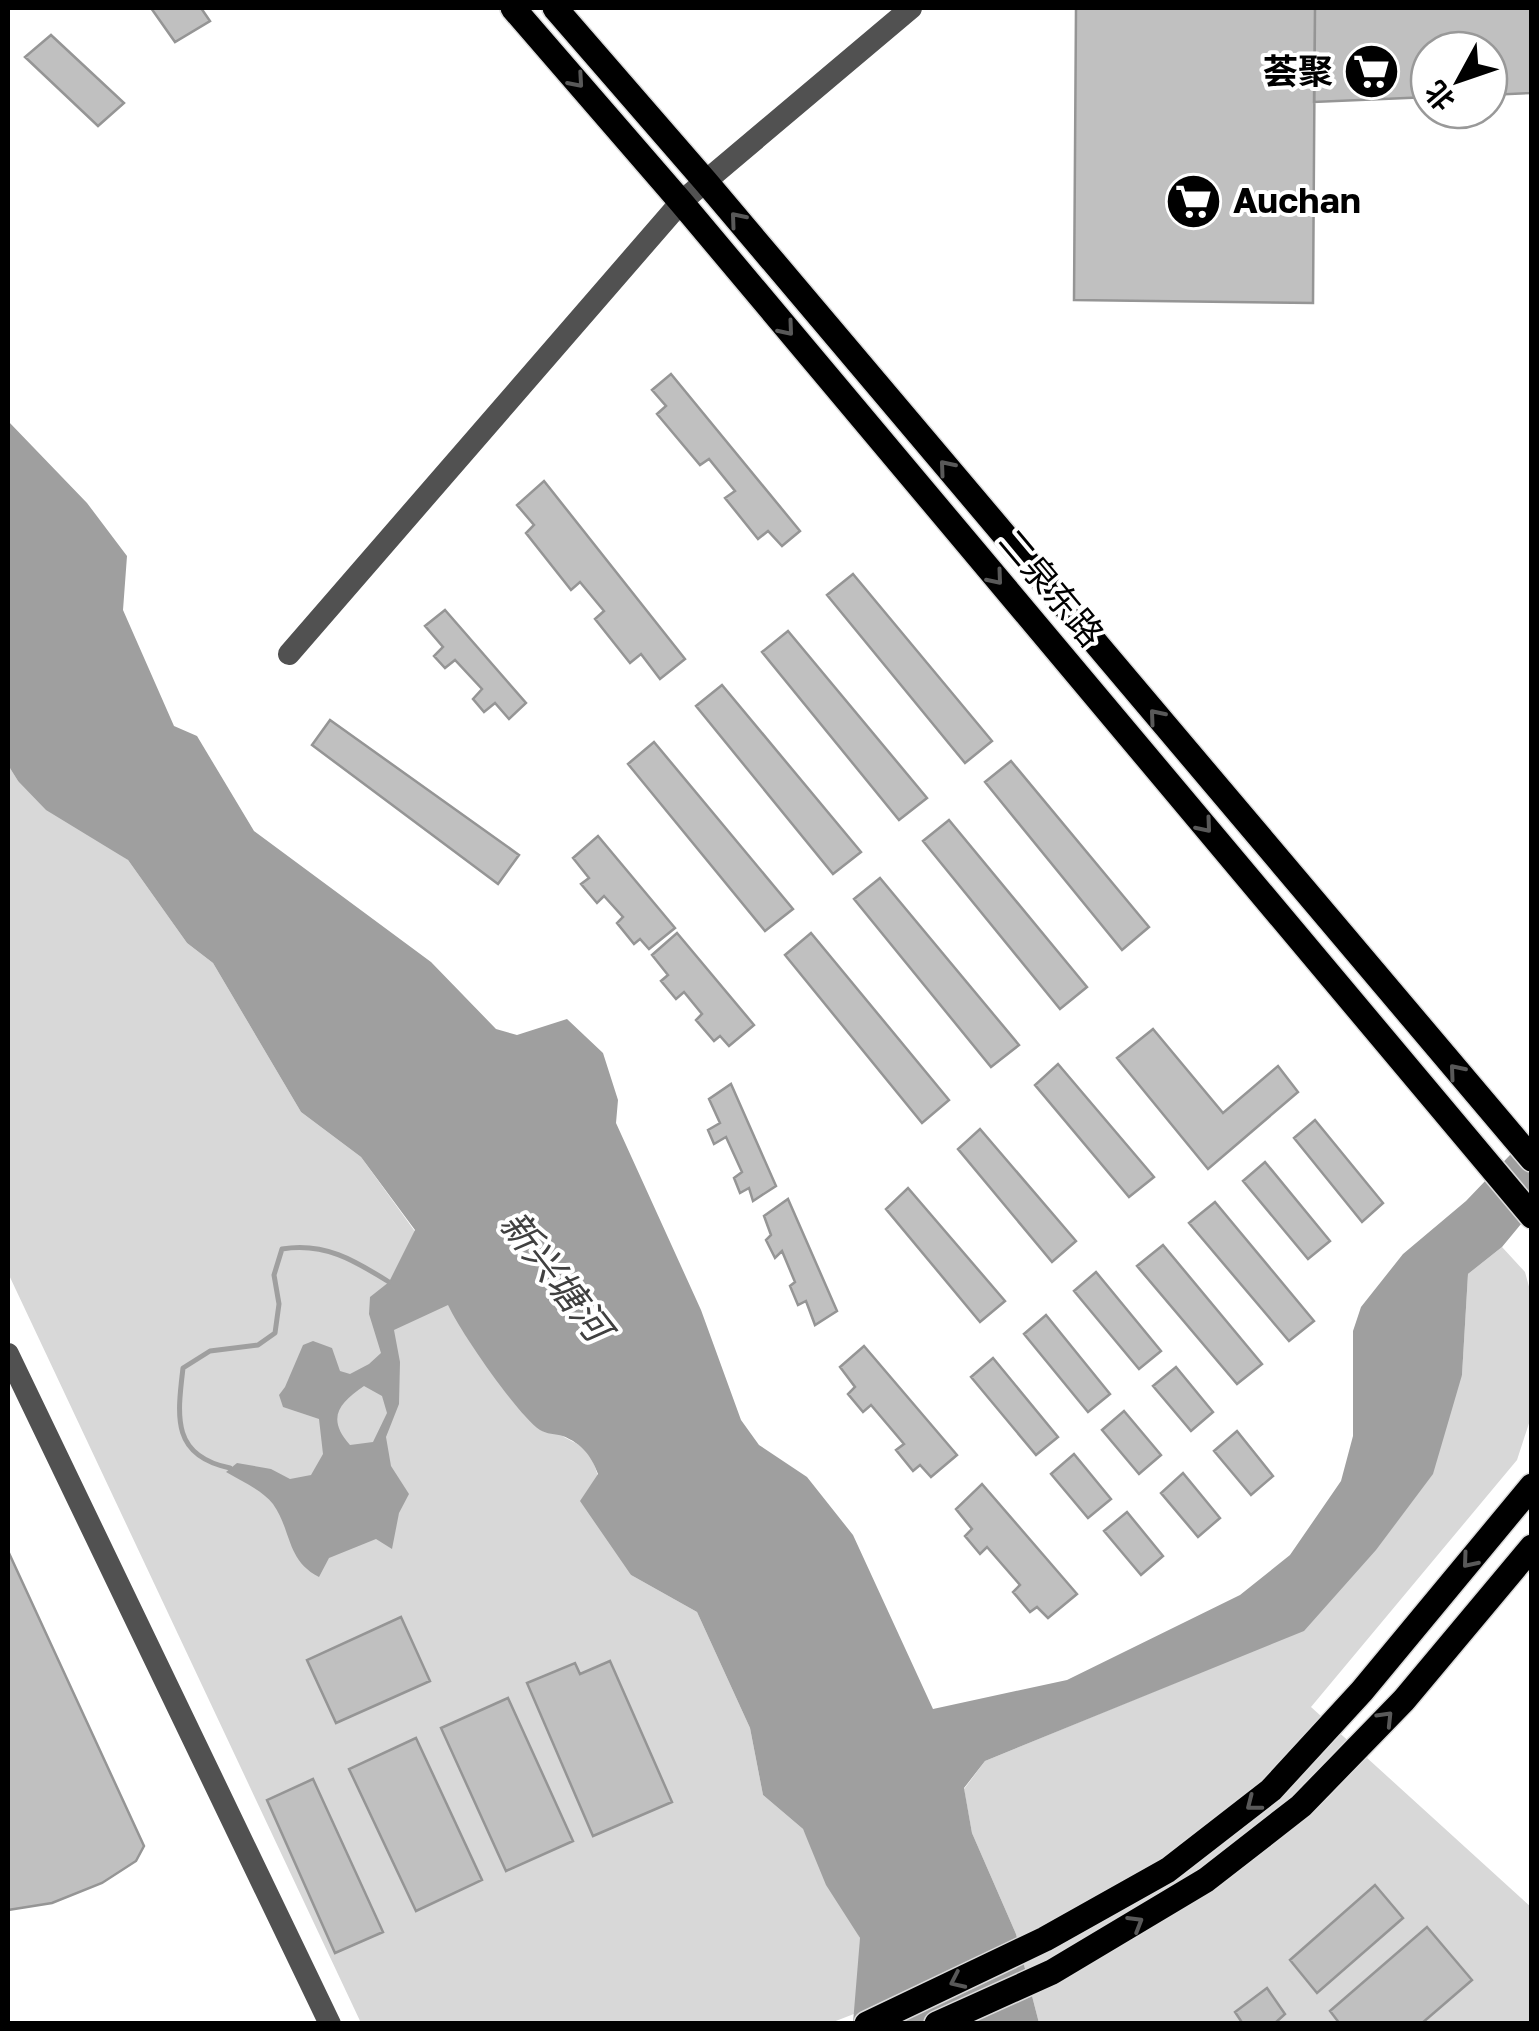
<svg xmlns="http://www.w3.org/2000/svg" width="1539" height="2031" font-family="'Golos Text','Noto Sans SC',sans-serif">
	<rect width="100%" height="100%" fill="#fff"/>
	<path fill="#d8d8d8" d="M8 765 18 781 128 860 187 943 213 963 301 1112 361 1157 564 1437 583 1447 592 1458 631 1575 697 1612 750 1728 763 1795 803 1829 860 1938 859 2012 828 2024 361 2023 8 1273Z
		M1502 1247 1525 1272 1531 1294V1417L1517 1460 1311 1707 1531 1907V2023H1039L1016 1934 972 1833 964 1789 985 1761 1182 1680 1462 1375 1468 1274Z"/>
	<path fill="#9f9f9f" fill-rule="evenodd" d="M8 421 87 503 127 556 123 610 174 726 197 736 254 831 431 962 496 1029 517 1035 567 1019 603 1053 618 1100 616 1123 701 1310 741 1420 759 1445 807 1477 853 1535 933 1709 1067 1680 1240 1595 1290 1555 1341 1481 1353 1436V1331L1361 1307 1403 1254 1466 1201 1531 1133V1212L1502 1247 1468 1274 1462 1375 1433 1474 1376 1550 1304 1631 985 1761 964 1788 972 1833 1016 1934 1039 2023H853L860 1938 826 1885 803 1829 763 1795 750 1728 697 1612 631 1575 580 1501 598 1474C591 1455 582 1444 563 1436 556 1434 546 1434 540 1430 517 1414 461 1333 448 1305L394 1330 400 1362 399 1404 386 1437 391 1466 409 1494 399 1513 392 1549 376 1539 329 1558 319 1577C286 1560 292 1531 273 1504 262 1490 241 1481 226 1472L237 1463 271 1469 290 1479 311 1475 323 1454 319 1419 283 1407 279 1395 285 1387 303 1345 313 1341 332 1348 340 1371 350 1374 369 1364 381 1353 369 1314 370 1297 389 1282 415 1230 361 1157 301 1112 213 963 187 943 128 860 46 810 18 781 8 765ZM364 1386 382 1396 387 1413 373 1442 350 1445C326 1418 339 1403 364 1386Z"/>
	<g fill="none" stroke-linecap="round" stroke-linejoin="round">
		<path stroke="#9f9f9f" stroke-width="5" d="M230 1468C172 1456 177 1418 183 1368L210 1351 258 1345 275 1333 279 1304 274 1275 282 1249C324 1242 354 1260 389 1282"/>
	</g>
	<path fill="#c0c0c0" stroke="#959595" stroke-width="2.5" d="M151 8H201L210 21 175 42Z
		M1076 8H1315L1313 303 1074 300Z
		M1315 8H1532V93L1489 95V50H1429V97L1314 102Z
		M51 35 124 103 98 126 25 57Z
		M671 374 800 531 782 546 768 531 758 539 725 498 735 491 709 459 700 465 657 414 666 406 652 390Z
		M544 481 685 659 660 679 641 654 630 663 595 619 604 611 580 582 571 590 526 533 534 525 517 505Z
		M853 574 992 741 965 763 827 595Z
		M445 610 526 703 509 719 495 703 484 712 473 699 482 689 455 660 445 668 434 656 443 647 425 626Z
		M788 631 927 798 899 820 762 652Z
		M722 685 861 852 833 874 696 706Z
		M330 720 519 855 498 884 312 745Z
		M654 742 793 909 765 931 628 764Z
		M1011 761 1149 927 1122 950 985 782Z
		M949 820 1087 987 1060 1009 923 841Z
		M598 836 675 928 649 949 640 939 634 944 617 923 623 917 604 896 597 903 581 884 589 878 573 858Z
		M880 878 1019 1045 991 1067 854 899Z
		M677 933 754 1025 729 1046 720 1036 714 1041 696 1020 702 1014 684 992 676 999 661 981 668 975 652 955Z
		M811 933 949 1100 922 1123 785 955Z
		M1153 1029 1223 1113 1278 1066 1298 1092 1208 1169 1117 1058Z
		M1058 1064 1154 1177 1129 1197 1035 1085Z
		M731 1084 776 1186 753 1201 749 1188 740 1193 734 1178 742 1172 726 1137 714 1144 708 1130 720 1123 709 1099Z
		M1315 1120 1383 1203 1362 1222 1294 1138Z
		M980 1129 1076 1241 1052 1262 958 1149Z
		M1265 1162 1330 1241 1308 1259 1243 1181Z
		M908 1188 1005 1301 980 1322 886 1209Z
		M788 1199 837 1311 815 1325 806 1301 798 1305 790 1286 795 1282 782 1251 775 1258 766 1240 771 1235 764 1216Z
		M1215 1202 1314 1321 1289 1341 1189 1223Z
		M1163 1245 1262 1364 1237 1384 1137 1266Z
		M1096 1272 1161 1351 1139 1369 1074 1291Z
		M1046 1315 1110 1394 1088 1412 1024 1334Z
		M864 1346 957 1455 931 1477 920 1465 913 1471 896 1450 904 1444 871 1405 863 1412 848 1394 855 1387 840 1367Z
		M993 1358 1058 1437 1036 1455 971 1377Z
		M1176 1367 1213 1412 1191 1431 1153 1386Z
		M1124 1411 1161 1455 1139 1474 1102 1430Z
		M1237 1431 1273 1476 1251 1495 1214 1451Z
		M1074 1454 1111 1499 1088 1518 1051 1474Z
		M1183 1473 1220 1518 1198 1537 1161 1493Z
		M982 1484 1077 1594 1048 1618 1037 1607 1030 1612 1013 1592 1020 1585 987 1547 980 1554 965 1536 972 1529 956 1509Z
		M1127 1512 1163 1556 1141 1575 1104 1531Z
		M8 1551 144 1846 136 1861 102 1883 52 1903 8 1910Z
		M401 1617 430 1681 336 1723 307 1660Z
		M610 1661 672 1802 593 1836 527 1683 575 1663 580 1674Z
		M508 1698 573 1841 506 1871 441 1728Z
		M416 1738 482 1880 416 1911 349 1769Z
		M313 1779 383 1932 335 1953 267 1800Z
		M1375 1885 1403 1918 1317 1993 1290 1960Z
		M1427 1927 1472 1980 1421 2024H1340L1330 2011Z
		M1267 1988 1285 2014 1274 2024H1243L1235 2012Z"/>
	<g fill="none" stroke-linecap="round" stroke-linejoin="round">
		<defs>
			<path id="major" d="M513 8 681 202 1532 1216
				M555 8 706 182 1532 1159
				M867 2024 1045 1939 1168 1870 1271 1790 1362 1691 1532 1486
				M937 2024 1052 1972 1206 1880 1301 1806 1404 1700 1532 1547"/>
		</defs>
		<use href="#major" stroke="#dbdbdb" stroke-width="28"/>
		<path stroke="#515151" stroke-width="22" d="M289 654 681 202 911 8
			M8 1354 330 2024"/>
		<use href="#major" stroke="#000" stroke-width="25"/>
	</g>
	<defs><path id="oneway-chevron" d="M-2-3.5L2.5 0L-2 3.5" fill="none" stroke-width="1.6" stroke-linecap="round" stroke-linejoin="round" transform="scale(2.5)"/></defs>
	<g stroke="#595959">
		<use href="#oneway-chevron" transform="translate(577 81) rotate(49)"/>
		<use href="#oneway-chevron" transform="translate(737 219) rotate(-130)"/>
		<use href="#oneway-chevron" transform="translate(787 329) rotate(50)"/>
		<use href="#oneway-chevron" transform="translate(946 467) rotate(-130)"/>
		<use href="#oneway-chevron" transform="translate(996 578) rotate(50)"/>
		<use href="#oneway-chevron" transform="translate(1156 716) rotate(-130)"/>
		<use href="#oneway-chevron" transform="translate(1205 826) rotate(50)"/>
		<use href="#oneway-chevron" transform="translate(1456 1071) rotate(-130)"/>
		<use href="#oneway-chevron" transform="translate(1469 1561) rotate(130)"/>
		<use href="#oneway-chevron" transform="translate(1386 1718) rotate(-46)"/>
		<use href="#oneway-chevron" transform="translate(1253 1804) rotate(142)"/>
		<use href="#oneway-chevron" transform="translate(1136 1923) rotate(-31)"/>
		<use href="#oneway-chevron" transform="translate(957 1981) rotate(155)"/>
	</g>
	<defs>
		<symbol id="supermarket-disc" viewBox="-11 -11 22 22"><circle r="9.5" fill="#000" stroke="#fff"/><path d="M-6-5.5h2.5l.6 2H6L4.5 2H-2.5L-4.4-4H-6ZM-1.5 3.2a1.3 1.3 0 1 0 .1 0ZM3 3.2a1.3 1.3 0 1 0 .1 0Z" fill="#fff"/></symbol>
	</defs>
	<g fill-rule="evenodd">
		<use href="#supermarket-disc" x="1340" y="40" width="63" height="63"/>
		<use href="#supermarket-disc" x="1162" y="170" width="63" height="63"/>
	</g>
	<g text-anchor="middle" stroke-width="8" stroke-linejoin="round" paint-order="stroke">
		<g font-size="35" font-weight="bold" fill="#000" stroke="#fff" text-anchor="end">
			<text x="1333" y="84">荟聚</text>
			<text x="1233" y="213" text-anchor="start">Auchan</text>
		</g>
		<g font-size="35" fill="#000" stroke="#fff">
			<text transform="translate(1051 588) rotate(50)" y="12">二泉东路</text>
		</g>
		<g font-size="38" font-style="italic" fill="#404040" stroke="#fff">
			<text transform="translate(555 1276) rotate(52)" y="13">新兴塘河</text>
		</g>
	</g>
	<rect width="1539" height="2031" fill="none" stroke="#000000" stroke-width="20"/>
	<g transform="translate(1459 80) rotate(230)"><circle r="48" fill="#ffffff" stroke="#999999" stroke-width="2.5"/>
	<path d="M0-8L18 38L0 25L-18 38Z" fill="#000000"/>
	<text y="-15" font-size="28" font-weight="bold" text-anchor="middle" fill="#000000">北</text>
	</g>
</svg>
